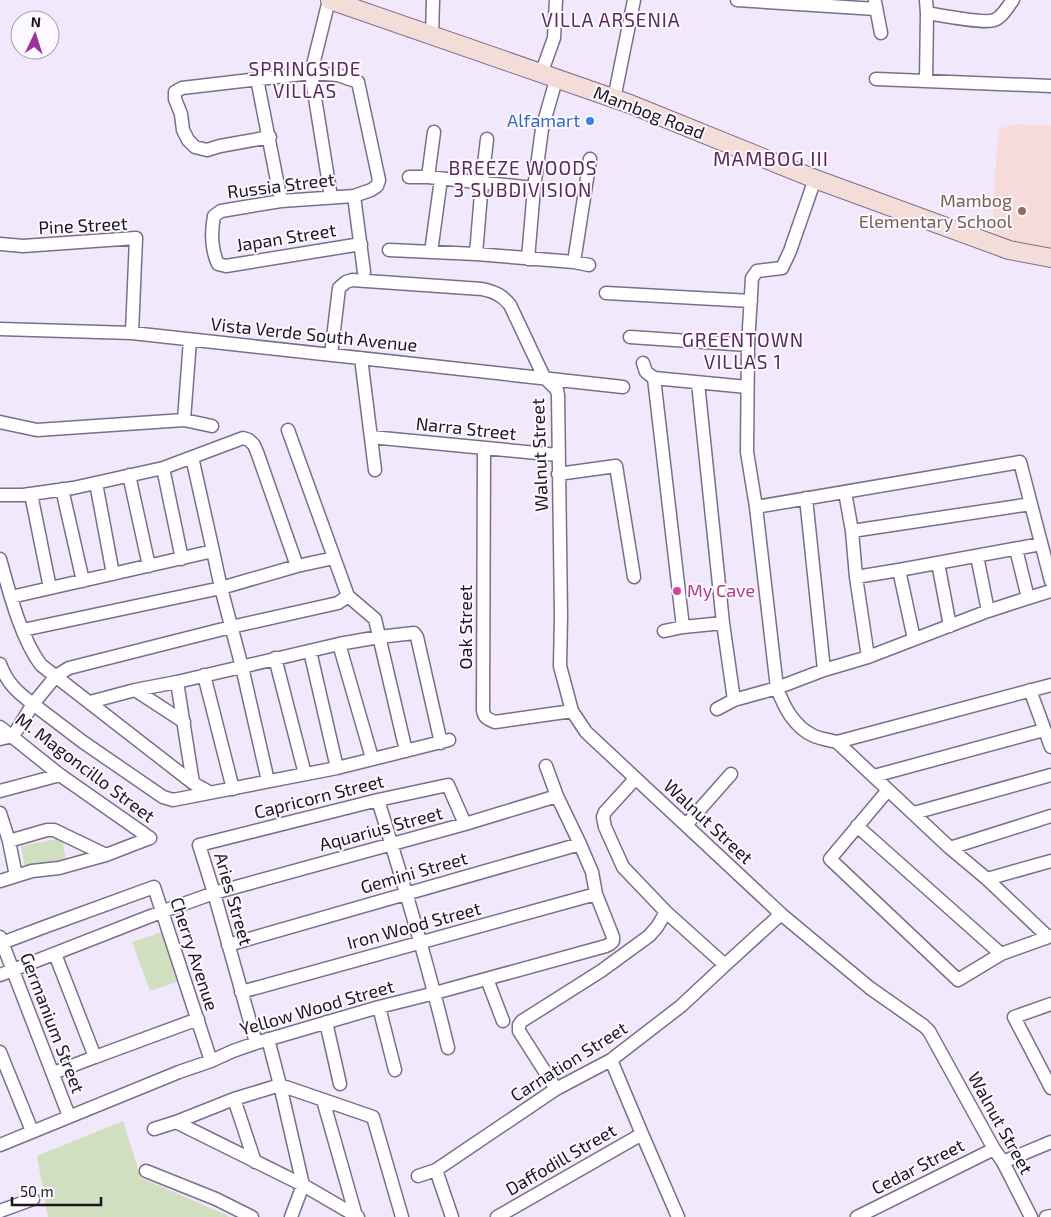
<svg xmlns="http://www.w3.org/2000/svg" width="1051" height="1217" font-family="'Exo 2',sans-serif">
	<rect width="100%" height="100%" fill="#f2e8fb"/>
	<path fill="#f6dbda" d="M1016 124 1051 126V251L993 239 994 182 999 129Z"/>
	<path fill="#d1dfc1" d="M62 838 66 860 25 868 21 846Z
		M162 932 180 981 150 991 132 942Z
		M123 1121 141 1178 229 1216 228 1217H48L37 1156Z"/>
	<g fill="none" stroke-linecap="round" stroke-linejoin="round">
		<defs>
			<path id="minor" d="M329 0 311 73 331 197
				M737 0 876 9
				M875 2 881 33
				M927 13C939 15 985 24 994 20 1002 18 1008 6 1013 0
				M432 36 433 0
				M541 74 554 38 556 0
				M257 79 281 201
				M876 79 1051 86
				M926 81 927 13 926 0
				M614 99 634 0
				M270 137 220 146 207 150 195 147 188 140 183 130 181 114 175 99V92L182 88 311 73 338 75 358 82 379 180 377 186 371 190 354 196 281 201 221 211 214 216C211 232 211 249 218 264L226 266 361 244
				M409 177H428L534 188
				M428 177 434 132
				M815 179 790 251 782 268 757 271 752 278 748 345 747 452 756 507 777 688C784 707 794 727 814 736 821 739 830 740 837 742L950 848 987 879 1048 937
				M354 196 364 272
				M0 244 23 246 136 238 132 333
				M389 250 476 254 574 262 589 265
				M431 252 441 179
				M476 254 482 182 487 139
				M528 259 534 188 542 129 556 80
				M574 262 590 159
				M606 293 751 301
				M0 329 132 333 623 387
				M630 337 748 345
				M331 355 339 288 346 282 352 280 482 289C495 292 502 295 510 305L544 377 557 390 558 395 561 616 560 666 572 711 586 732 781 914 870 988 924 1026 929 1031 994 1149 1003 1162 1031 1217
				M361 358 375 470
				M643 363 646 372 654 378
				M698 383 723 623 734 700
				M184 420 212 426
				M0 422 37 430 184 420 190 340
				M288 430 348 596 338 603 231 627 69 668 56 676 33 704 83 742 163 797 173 800 337 768 449 740
				M371 437 558 455
				M484 448 483 710C484 718 488 719 495 722L572 711
				M163 468 182 559
				M558 474 616 466 634 577
				M129 475 149 566
				M96 483 113 574
				M62 489 83 581
				M845 492 852 531 856 577 868 657
				M31 494 50 588
				M0 495H23L73 488 163 468 243 438 249 440 254 445 257 452 297 566
				M806 498 824 670
				M756 507 1020 462 1051 581
				M852 531 1031 504
				M1016 549 1028 598
				M213 551 221 588 242 667 268 781
				M977 556 988 611
				M0 559C9 591 21 639 41 665L193 783 209 792
				M938 563 950 626
				M899 570 914 639
				M856 577 899 570 1041 544
				M348 596 375 619 406 751
				M11 597 213 551 192 457
				M683 627 654 378 747 387
				M23 630 221 588 297 566 334 558
				M664 631 683 627 723 623
				M339 644 372 758
				M310 651 337 768
				M275 658 305 774
				M0 664C7 683 17 692 33 704L13 736 0 739
				M204 675 233 789
				M177 682 193 783
				M135 690 184 722
				M1030 690 1051 747
				M90 702 135 690 177 682 339 644 379 637 414 633 417 637 441 743
				M717 709 734 700 777 688 824 670 868 657 988 611 1028 598 1051 591
				M0 727 60 775 150 838
				M837 742 1051 685
				M546 766 557 796 580 844
				M874 776 1044 730
				M635 779 605 812 603 817 605 827 623 867 666 912 725 965
				M888 790 830 859 958 980 1001 954 1051 936
				M0 791 60 775
				M378 800C403 882 428 964 448 1048
				M0 813 9 841 16 876
				M914 813 1051 775
				M686 825 731 774
				M857 826 1001 954
				M9 841 47 830H54L106 855
				M950 848 1051 816
				M987 879 1051 861
				M0 881 32 871 59 868 106 855 150 838
				M0 937 69 1116
				M2 943 47 926 154 887 211 1061
				M55 954 95 1057 198 1019
				M0 975 161 912 214 893 465 824 557 796
				M487 979 503 1021
				M241 992 596 894
				M1051 1004 1014 1017 1051 1088
				M379 1007 395 1070
				M326 1022 340 1084
				M268 1039 280 1085 303 1185 358 1217
				M256 1043 214 893 199 845 378 800 448 785 465 824
				M0 1052 32 1131
				M611 1060 642 1134 678 1217
				M53 1073 95 1057
				M556 1089 519 1031V1025L522 1021 601 971 649 936 657 927 666 912
				M234 1099 255 1162
				M323 1100 356 1216
				M176 1122 303 1185 291 1217
				M154 1129 176 1122 234 1099 280 1085 373 1117 402 1217
				M0 1145 179 1072 211 1061 233 1051 256 1043 379 1007 435 993 606 946 610 944 613 941V937L596 894 592 872 580 844 228 945
				M1003 1162 1051 1142
				M436 1170 452 1217
				M146 1171 216 1199 252 1217
				M418 1176 436 1170 556 1089 611 1060 681 1006 725 965 781 914
				M0 1211 33 1199
				M497 1217 642 1134
				M857 1217 994 1149
				M1046 1217 1051 1216"/>
			<path id="secondary" d="M330 0 630 104 815 179 1009 250 1051 258"/>
		</defs>
		<use href="#minor" stroke="#7c6e89" stroke-width="15"/>
		<use href="#secondary" stroke="#7c6e89" stroke-width="20"/>
		<use href="#minor" stroke="#fff" stroke-width="12"/>
		<use href="#secondary" stroke="#f4dcd8" stroke-width="18"/>
	</g>
	<circle fill="#3f7fe0" stroke="#fcf8ff" stroke-width="2" cx="590" cy="121" r="5"/>
	<circle fill="#8d6e63" stroke="#fcf8ff" stroke-width="2" cx="1022" cy="211" r="5"/>
	<circle fill="#d1479c" stroke="#fcf8ff" stroke-width="2" cx="677" cy="591" r="5"/>
	<g text-anchor="middle" stroke-width="4" stroke-linejoin="round" paint-order="stroke">
		<g font-size="18" fill="#1c1621" stroke="#fcf8ff">
			<text transform="translate(649 113) rotate(21)" y="6">Mambog Road</text>
			<text transform="translate(281 186) rotate(-7)" y="6">Russia Street</text>
			<text transform="translate(83 226) rotate(-3)" y="6">Pine Street</text>
			<text transform="translate(286 238) rotate(-9)" y="6">Japan Street</text>
			<text transform="translate(314 335) rotate(6)" y="6">Vista Verde South Avenue</text>
			<text transform="translate(466 429) rotate(6)" y="6">Narra Street</text>
			<text transform="translate(540 455) rotate(-92)" y="6">Walnut Street</text>
			<text transform="translate(466 627) rotate(-90)" y="6">Oak Street</text>
			<text transform="translate(85 768) rotate(37)" y="6">M. Magoncillo Street</text>
			<text transform="translate(319 797) rotate(-14)" y="6">Capricorn Street</text>
			<text transform="translate(708 822) rotate(43)" y="6">Walnut Street</text>
			<text transform="translate(381 829) rotate(-15)" y="6">Aquarius Street</text>
			<text transform="translate(414 873) rotate(-16)" y="6">Gemini Street</text>
			<text transform="translate(233 899) rotate(74)" y="6">Aries Street</text>
			<text transform="translate(414 926) rotate(-15)" y="6">Iron Wood Street</text>
			<text transform="translate(194 954) rotate(72)" y="6">Cherry Avenue</text>
			<text transform="translate(317 1008) rotate(-16)" y="6">Yellow Wood Street</text>
			<text transform="translate(52 1023) rotate(69)" y="6">Germanium Street</text>
			<text transform="translate(569 1062) rotate(-32)" y="6">Carnation Street</text>
			<text transform="translate(1000 1123) rotate(61)" y="6">Walnut Street</text>
			<text transform="translate(561 1160) rotate(-30)" y="6">Daffodill Street</text>
			<text transform="translate(918 1167) rotate(-27)" y="6">Cedar Street</text>
		</g>
		<g font-size="18" fill="#366cbe" stroke="#fcf8ff" text-anchor="end">
			<text x="580" y="127">Alfamart</text>
		</g>
		<g font-size="18" fill="#785e54" stroke="#fcf8ff" text-anchor="end">
			<text x="1012" y="207">Mambog<tspan x="1012" dy="21">Elementary School</tspan></text>
		</g>
		<g font-size="18" fill="#b23c85" stroke="#fcf8ff" text-anchor="start">
			<text x="687" y="597">My Cave</text>
		</g>
		<g font-size="19" letter-spacing="1" fill="#5a295a" stroke="#fcf8ff">
			<text x="611" y="27">VILLA ARSENIA</text>
			<text x="305" y="76">SPRINGSIDE<tspan x="305" dy="22">VILLAS</tspan></text>
			<text x="523" y="175">BREEZE WOODS<tspan x="523" dy="22">3 SUBDIVISION</tspan></text>
			<text x="743" y="347">GREENTOWN<tspan x="743" dy="22">VILLAS 1</tspan></text>
		</g>
		<g font-size="20" letter-spacing="1" fill="#5a295a" stroke="#fcf8ff">
			<text x="771" y="166">MAMBOG III</text>
		</g>
	</g>
	<g transform="translate(35 35) rotate(4)"><circle r="24" fill="#fcf8ff" stroke="#a29ea6"/>
	<path d="M0-4L9 19L0 12L-9 19Z" fill="#99349a"/>
	<text y="-8" font-size="14" font-weight="bold" text-anchor="middle" fill="#1c1621">N</text>
	</g>
	<path d="M12 1197v8h89v-8" fill="none" stroke="#1c1621" stroke-width="2.5"/>
	<text x="20" y="1197" font-size="15" fill="#1c1621" stroke="#fcf8ff" stroke-width="4" paint-order="stroke">50 m</text>
</svg>
